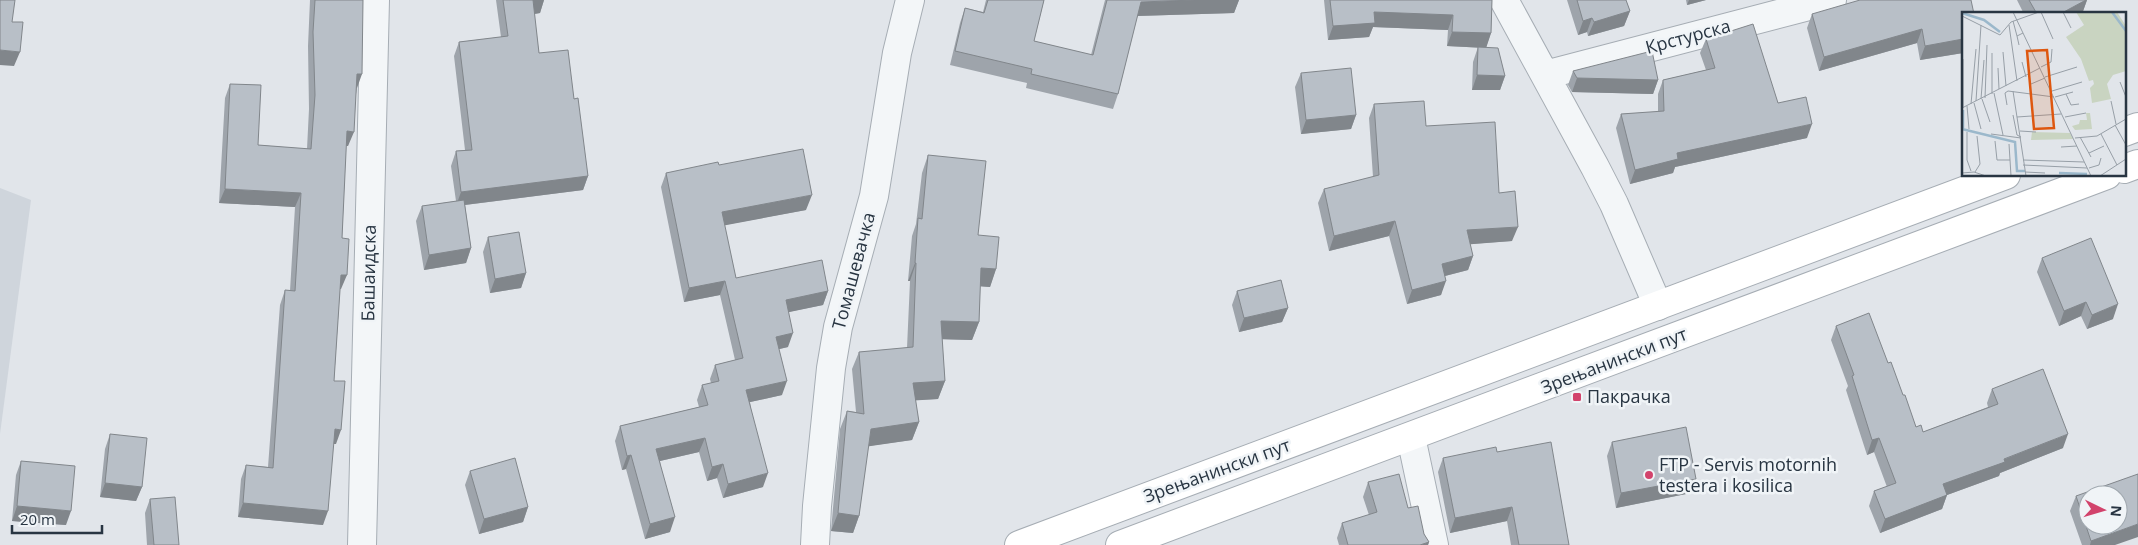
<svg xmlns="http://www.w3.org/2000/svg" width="2138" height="545" font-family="'Open Sans',sans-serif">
	<rect width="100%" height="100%" fill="#e1e5ea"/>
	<path fill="#cfd5dc" d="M0 188 31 200 0 434Z"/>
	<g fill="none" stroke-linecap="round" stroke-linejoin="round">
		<defs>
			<path id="minor" d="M1504 0 1595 167 1614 204 1658 306
				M1545 75 1832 0
				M1411 437 1434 545
				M362 545 375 0
				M815 545 817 506 831 368 838 327 874 196 897 53 910 0"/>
			<path id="secondary" d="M2124 132 2138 127
				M2124 169 2138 164
				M1019 545 2006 175
				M1120 545 2107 175"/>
		</defs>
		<use href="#minor" stroke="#a6adb4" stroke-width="30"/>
		<use href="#secondary" stroke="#a6adb4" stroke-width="30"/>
		<use href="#minor" stroke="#f3f6f8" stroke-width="28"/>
		<use href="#secondary" stroke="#fff" stroke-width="28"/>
	</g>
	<path fill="#9ea4ab" d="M310 0H363L357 88 348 146H346L342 238 341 289H340L334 381 336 444H333L323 525 238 517 241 479 246 465 268 467 280 305 285 290 290 291 295 207 219 203 225 98 230 84 258 145 307 149 309 109 308 46Z
		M496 0H544L540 13 534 14 539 53 574 99 588 176 583 190 465 205 471 248 466 263 424 270 416 221 422 206 456 201 451 166 456 151 465 150 454 56 459 42 501 37Z
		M986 0H1044L1034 41 1091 55 1105 0H1239L1234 13 1137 16 1118 94 1113 109 1026 88 1027 83 950 65 960 23 965 8 983 12Z
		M1324 0H1492L1491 33 1486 48 1447 46 1448 30 1373 27 1369 37 1328 40Z
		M1567 0H1626L1630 11 1624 26 1588 36 1587 32 1578 35Z
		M1686 0H1706L1687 5Z
		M2017 0H2087L2082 14H2024Z
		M1812 14H1963V53L1920 60 1917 43 1819 71 1807 28Z
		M1706 39 1778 103 1807 138 1675 167 1673 173 1630 184 1616 128 1621 114 1658 112V94L1663 80 1706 70 1700 53Z
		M1478 47 1505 76 1500 90H1472L1473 62Z
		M1573 71 1658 80 1653 94 1572 92 1568 85Z
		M1301 73 1356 115 1351 129 1301 134 1295 87Z
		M1374 104 1426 126 1499 193 1512 241 1470 244 1473 256 1468 270 1445 276 1441 295 1407 304 1389 236 1329 251 1318 203 1324 189 1373 177 1369 118Z
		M928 155 978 235 996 269 990 287 980 286 979 322 972 340 942 339 945 381 938 399 915 400 919 422 912 440 868 446 859 516 853 533 831 531 840 429 847 411 856 412 852 369 859 352 907 348 910 281H908L912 236 916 224 922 173Z
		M719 165 806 210 724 225 736 278 828 291 823 305 788 312V347L779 349 782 395 750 402 763 487 723 498 717 478 707 481 699 452 660 461 670 532 645 539 626 469 622 470 615 441 620 426 699 407 697 400 702 385 711 383 710 379 715 365 735 360 720 295 684 302 661 187 666 173Z
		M488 237 526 273 521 288 490 293 483 252Z
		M2042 258 2113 319 2087 329 2081 316 2059 326 2037 272Z
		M1237 291 1288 308 1282 322 1239 332 1232 305Z
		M1836 326 1888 363 1916 427 1923 432 1988 407 1987 403 1992 389 2063 448 2000 473 1999 476 1947 495 1942 509 1880 533 1869 506 1874 491 1887 487 1874 452 1867 455 1846 390 1848 386 1831 340Z
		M110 434 142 487 136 501 100 497 105 449Z
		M1612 442 1691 493 1616 508 1607 456Z
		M1497 452 1569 545H1511L1507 521 1450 533 1438 472 1443 458Z
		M21 461 66 525 12 521 16 475Z
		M470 471 528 507 523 522 479 534 465 485Z
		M1368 482 1408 508 1429 542 1428 545H1339L1337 538 1342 523 1369 515 1363 497Z
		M2076 496 2115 545H2082L2070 511Z
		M150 499 179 545H147L145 513Z"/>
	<path fill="#81868b" d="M533 0H544L540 13 528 15Z
		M1195 0H1239L1234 13 1136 16 1141 2Z
		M1689 0H1706L1687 5Z
		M2086 0H2087L2082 14H2060Z
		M1630 11 1624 26 1588 36 1594 22Z
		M1374 12 1453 15 1448 30 1373 27 1369 37 1328 40 1333 26Z
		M1592 18 1587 32 1578 35 1583 21Z
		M1922 29 1917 43 1819 71 1824 57Z
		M1452 32 1491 33 1486 48 1447 46Z
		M1963 39V53L1920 60 1925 46Z
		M0 50 20 52 14 66 0 65Z
		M357 74H362L357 88H352Z
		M1477 75 1505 76 1500 90H1472Z
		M1577 78 1658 80 1653 94 1572 92Z
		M1356 115 1351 129 1301 134 1306 120Z
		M1812 124 1807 138 1675 167 1673 173 1630 184 1635 170 1677 153Z
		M347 131 354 132 348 146H342Z
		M588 176 583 190 456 206 461 192Z
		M225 189 301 193 295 207 219 203Z
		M812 195 806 210 716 227 722 212Z
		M1395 221 1389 236 1329 251 1334 236Z
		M1518 227 1512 241 1461 245 1467 230Z
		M471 248 466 263 424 270 429 255Z
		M1473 256 1468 270 1437 278 1442 264Z
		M915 263H916L910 281H908Z
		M981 268 996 269 990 287 975 286Z
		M526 273 521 288 490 293 495 279Z
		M341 275H347L341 289H336Z
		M725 281 720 295 684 302 689 288Z
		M1446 281 1441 295 1407 304 1412 290Z
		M828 291 823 305 780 314 786 300Z
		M2086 302 2081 316 2059 326 2064 311Z
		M2118 304 2113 319 2087 329 2092 315Z
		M1288 308 1282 322 1239 332 1244 318Z
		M941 321 979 322 972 340 934 339Z
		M793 333 788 347 771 351 776 337Z
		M787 381 782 395 741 404 746 390Z
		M945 381 938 399 906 401 913 383Z
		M919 422 912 440 864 447 871 429Z
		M335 429 341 430 336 444H329Z
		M2068 434 2063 448 2000 473 1999 476 1947 495 1942 509 1880 533 1885 519 1943 484Z
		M705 438 699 452 651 463 656 449Z
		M1879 438 1874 452 1867 455 1872 440Z
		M631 455 626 469 622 470 627 456Z
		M723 464 717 478 707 481 712 467Z
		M768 473 763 487 723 498 728 484Z
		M1696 479 1691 493 1616 508 1621 493Z
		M105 483 142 487 136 501 100 497Z
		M243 503 328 511 323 525 238 517Z
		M17 506 71 511 66 525 12 521Z
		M528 507 523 522 479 534 484 519Z
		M1512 507 1507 521 1450 533 1455 518Z
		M838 513 859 516 853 533 831 531Z
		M675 517 670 532 645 539 650 524Z
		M2138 524V537L2115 545H2090L2091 541Z
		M1429 542 1428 545H1420Z"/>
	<path fill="#b8bfc7" stroke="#81868b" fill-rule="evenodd" d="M0 0H15L12 22H23L20 52 0 50Z
		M315 0H363L362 74H357L354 132 347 131 342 238 349 239 347 275H341L334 381H345L341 430 335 429 328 511 243 503 246 465 273 468 285 290 295 291 301 193 225 189 230 84 261 85 258 145 311 149 315 95 313 32Z
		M503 0H535H533L539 53 568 50 574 99 578 98 588 176 461 192 456 151 472 150 459 42 508 36Z
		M988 0H1044L1034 41 1093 55 1107 0H1195L1141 2 1118 94 1031 74 1032 69 955 51 965 8 984 13Z
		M1330 0H1492L1491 33 1452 32 1453 15 1374 12 1375 23 1333 26Z
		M1577 0H1626L1630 11 1594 22 1592 18 1583 21Z
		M1860 0H1971L1974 14H1963V39L1925 46 1922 29 1824 57 1812 14Z
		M2029 0H2086L2060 14H2037Z
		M1753 24 1778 103 1806 97 1812 124 1677 153 1678 159 1635 170 1621 114 1664 111 1663 80 1715 68 1706 39Z
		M1478 47 1498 48 1505 76 1477 75Z
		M1652 51 1658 80 1577 78 1573 71Z
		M1351 68 1356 115 1306 120 1301 73Z
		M1424 101 1426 126 1495 122 1499 193 1515 191 1518 227 1467 230 1473 256 1442 264 1446 281 1412 290 1395 221 1334 236 1324 189 1379 175 1374 104Z
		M803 149 812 195 722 212 736 278 822 260 828 291 786 300 793 333 776 337 787 381 746 390 768 473 728 484 723 464 712 467 705 438 656 449 675 517 650 524 631 455 627 456 620 426 708 405 702 385 719 381 715 365 743 358 725 281 689 288 666 173 718 162 719 165Z
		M928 155 986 161 978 235 999 237 996 269 981 268 979 322 941 321 945 381 913 383 919 422 871 429 859 516 838 513 847 411 864 414 859 352 913 347 916 263H915L918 218 922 219Z
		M464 200 471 248 429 255 422 206Z
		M519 232 526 273 495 279 488 237Z
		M2091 238 2118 304 2092 315 2086 302 2064 311 2042 258Z
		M1281 280 1288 308 1244 318 1237 291Z
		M1869 313 1888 363 1891 362 1903 395H1905L1916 427 1921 425 1923 432 1998 404 1992 389 2043 369 2068 434 2004 459 2005 462 1943 484 1947 495 1885 519 1874 491 1896 483 1879 438 1872 440 1852 376 1854 375 1836 326Z
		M1686 427 1696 479 1621 493 1612 442Z
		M110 434 147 438 142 487 105 483Z
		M1551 442 1569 545H1519L1512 507 1455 518 1443 458 1496 447 1497 452Z
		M515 458 528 507 484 519 470 471Z
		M21 461 75 466 71 511 17 506Z
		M1399 474 1408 508 1418 506 1424 534 1429 542 1420 545H1348L1342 523 1377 512 1368 482Z
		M2138 474V524L2091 541 2076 496ZM2088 495H2118V525H2088Z
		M175 497 179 545H154L150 499Z"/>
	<g fill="#d2436c" stroke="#f0f4f7" stroke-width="2">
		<rect x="1572" y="392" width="10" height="10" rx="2.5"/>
		<circle cx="1649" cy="475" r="5"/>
	</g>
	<g text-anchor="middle" stroke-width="5" stroke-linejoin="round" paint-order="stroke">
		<g font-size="18" fill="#283542" stroke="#f0f4f7">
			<text transform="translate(1688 37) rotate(-15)" y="6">Крстурска</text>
			<text transform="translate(854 271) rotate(-75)" y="6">Томашевачка</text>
			<text transform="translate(369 273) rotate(-89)" y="6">Башаидска</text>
			<text transform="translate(1614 361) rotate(-21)" y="6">Зрењанински пут</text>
			<text transform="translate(1217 471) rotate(-20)" y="6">Зрењанински пут</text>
		</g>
		<g font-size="18" fill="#283542" stroke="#f0f4f7" text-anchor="start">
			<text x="1587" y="403">Пакрачка</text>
			<text x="1659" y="471">FTP - Servis motornih<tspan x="1659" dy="21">testera i kosilica</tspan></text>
		</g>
	</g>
	<g transform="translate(1962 12)">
		<rect width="164" height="164" fill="#e1e5ea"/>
		<path d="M114 0H155L164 14V59L151 63 145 72 149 87 130 91 128 76 132 72 131 68 127 69 119 47 104 25 122 13ZM124 101H128L130 117 113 118 110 114 117 112 118 108H125ZM70 120 108 121 111 127 69 128Z" fill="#c9d4c1"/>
		<path fill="none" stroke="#9bb8cb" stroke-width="2.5" d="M150 0 164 19M0 1 22 8 38 20M1 98V116M0 117 53 130 55 159H63M97 161 125 162"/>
		<path fill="none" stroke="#979fa7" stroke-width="1" d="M51 0 129 164M79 0 91 27M101 0 109 16M0 4 38 23 49 10 77 0M51 9 55 24M47 13 55 69M57 33 55 24 61 21M41 40 44 74M60 50 64 65M79 55 89 50 90 37M36 56 37 77M83 65 115 55M158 70 164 85M69 72 83 66M51 79 64 164M90 79 120 70M32 81 41 123M30 82V41M104 82 109 93 117 92M93 85 111 80M23 86 25 33M19 87 22 48M20 87 28 110M14 89 19 13M149 89 154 112M12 91 19 117M9 92 14 37M45 93 43 81 46 79 92 85M5 94 7 117M0 96 78 56M1 96V47M51 103 55 123 59 125M55 105 99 102M103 105 124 101M153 113 164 133M58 119 74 120M5 120V148L9 159M29 122 59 126M139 122 155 153M118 125 129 145M113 126 135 124 164 107M33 129 35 148H48M47 132 49 164M99 135 115 134M127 141 142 134M61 148 122 150M61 153 125 156M127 156 137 153 139 146M13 160 18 152 15 124M63 160 83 161M0 161 12 160 24 164M138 164 164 147"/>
		<path fill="#de570f" fill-opacity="0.15" stroke="#de570f" stroke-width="2.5" d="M85 38 92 116 72 117 65 39Z"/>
		<rect width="164" height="164" fill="none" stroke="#283542" stroke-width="2.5"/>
	</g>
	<g transform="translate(2103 510) rotate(95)"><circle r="24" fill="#f0f4f7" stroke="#a0a8af"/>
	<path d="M0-4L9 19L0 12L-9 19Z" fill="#d2436c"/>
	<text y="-8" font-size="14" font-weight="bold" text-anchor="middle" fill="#283542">N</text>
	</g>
	<path d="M12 525v8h90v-8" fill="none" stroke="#283542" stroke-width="2.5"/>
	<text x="20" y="525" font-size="15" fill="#283542" stroke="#f0f4f7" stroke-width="4" paint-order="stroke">20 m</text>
</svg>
